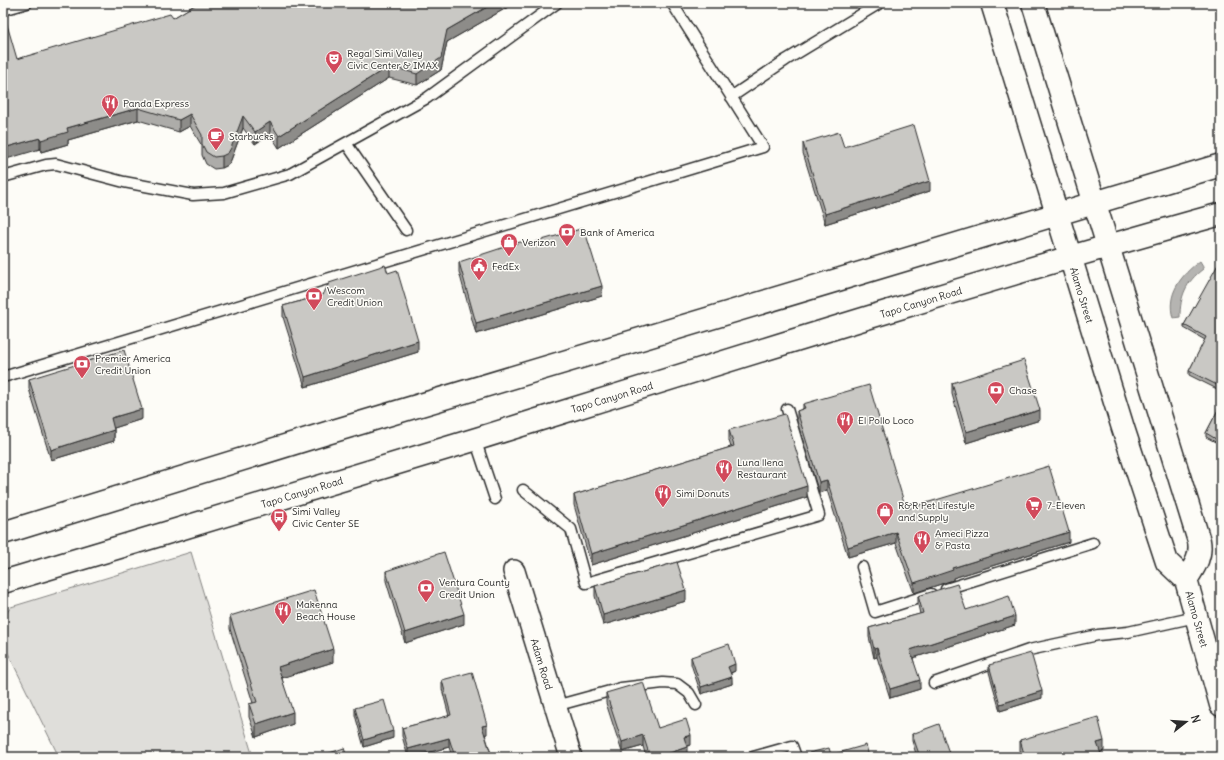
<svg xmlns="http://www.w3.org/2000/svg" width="1224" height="760" font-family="Delius,sans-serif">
	<rect width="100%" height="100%" fill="#fdfcf7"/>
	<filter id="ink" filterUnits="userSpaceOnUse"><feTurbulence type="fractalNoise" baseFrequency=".025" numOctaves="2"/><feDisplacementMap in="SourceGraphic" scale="8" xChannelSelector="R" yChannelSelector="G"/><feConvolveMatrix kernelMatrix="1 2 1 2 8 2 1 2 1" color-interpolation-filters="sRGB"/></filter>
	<g filter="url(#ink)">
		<path fill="#dfdeda" stroke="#858482" d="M191 552 253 757H59L3 643V618L11 607Z"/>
		<path fill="#b5b4b1" stroke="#7e7d7b" d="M1200 261 1203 266V269C1186 282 1180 296 1180 317L1173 318C1166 294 1181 275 1200 261Z"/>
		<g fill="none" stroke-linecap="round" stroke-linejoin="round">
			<defs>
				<path id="lane" d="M3 10 27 3
					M731 97 786 60 880 3
					M346 143 406 230
					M3 177 46 165 56 164 124 182 193 195 224 193 290 174 427 98 557 3
					M3 377 763 147 672 3
					M475 439 495 499
					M523 490 571 529 586 583 819 515 787 409
					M862 567 875 612 931 594
					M946 589 1093 543
					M934 683 1029 650 1098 635 1128 632 1196 617
					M555 706 621 688 663 683 677 684 689 693 696 705
					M753 757 792 746 796 757"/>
				<path id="street" d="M514 571 571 757"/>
				<path id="secondary" d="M992 3 1123 428 1167 562 1186 580 1221 705
					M1033 3 1199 541C1202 557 1194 567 1186 580
					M3 533 327 433 1221 165
					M3 582C162 534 322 487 480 438 727 361 973 283 1221 214"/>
			</defs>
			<use href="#lane" stroke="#2b2b2b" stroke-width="13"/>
			<use href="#street" stroke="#2b2b2b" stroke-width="24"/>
			<use href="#secondary" stroke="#2b2b2b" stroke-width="25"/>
			<use href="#lane" stroke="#fdfcf7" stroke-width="10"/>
			<use href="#street" stroke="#fdfcf7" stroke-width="21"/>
			<use href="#secondary" stroke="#fdfcf7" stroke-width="22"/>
		</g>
		<path fill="#adaca9" stroke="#2b2b2b" d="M198 3H515L447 42 441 70 417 85 389 78 279 148 270 134 255 144 243 128 231 160 228 165 222 168 214 169 206 164 202 155V146L190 126 179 132 138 120 68 140V144L41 152 17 59 173 18Z
			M803 143 844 147 930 191 825 224 803 153Z
			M459 262 602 296 476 334 459 272Z
			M1221 262V391L1189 375V371L1205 340 1184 328V325Z
			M388 273 418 352 305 387 283 317V306L323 295Z
			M29 379 142 419 114 428V441L51 460 29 389Z
			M952 383 1040 420 966 443 952 394Z
			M803 404 906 509 1069 542 953 578V580L914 593 896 543 848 557 827 490 819 493 797 421V411L803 409Z
			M1221 404V445L1206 437V433Z
			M729 430 807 497 591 565 574 505V495L731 447 729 441Z
			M386 571 464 624 405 643 386 581Z
			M595 586 686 601 603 625 595 596Z
			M918 596 966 610 1015 625 913 658 920 689 890 698 877 657 874 658 869 637V628L920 614 918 605Z
			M230 616 333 662 282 678 293 724 256 737 249 717V704L253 703 230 629Z
			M691 657 735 671 731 673 732 684 701 694 691 664Z
			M989 665 1042 698 1000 711 989 672Z
			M442 680 487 734H485L492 757H452L449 747 412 757H408L402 736V728L449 716 442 689Z
			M606 693 658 728 691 745 686 746 687 757H646L643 746 622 752 606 703Z
			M355 708 393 738 364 747 355 715Z
			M912 734 949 757H917L912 741Z
			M1020 740 1104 751 1100 752 1102 757H1022L1020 750Z"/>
		<path fill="#8d8c89" stroke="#2b2b2b" d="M494 3H515L447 42 441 70 417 85V74L447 30Z
			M389 66V78L279 148V136Z
			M138 108V120L68 140V144L41 152V140L67 128Z
			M190 114V126L179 132V120Z
			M243 116V128L231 160 228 165 222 168V156Z
			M270 122V134L255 144V132Z
			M40 138V149L3 160V148Z
			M930 181V191L825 224V214Z
			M602 286V296L476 334V323Z
			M418 341V352L305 387V377Z
			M142 409V419L111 429V418Z
			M1040 410V420L966 443V432Z
			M114 430V441L51 460V450Z
			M827 480V490L819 493V482Z
			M807 486V497L591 565V554Z
			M896 532V543L848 557V547Z
			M1069 532V542L953 578V580L914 593V583L952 568Z
			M686 590V601L603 625V615Z
			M464 614V624L405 643V633Z
			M1015 616V625L910 659V650Z
			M877 648V657L874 658V649Z
			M333 649V662L278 679V667Z
			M735 664V671L728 674V667Z
			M732 677V684L701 694V687Z
			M920 680V689L890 698V689Z
			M1042 691V698L1000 711V704Z
			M293 712V724L256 737V724Z
			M487 725V734L482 735V726Z
			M393 731V738L364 747V740Z
			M643 735V746L622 752V742Z
			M691 735V745L684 747V737Z
			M449 738V747L412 757H408V749Z
			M1104 741V751L1097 753V743Z
			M687 747V757H658Z
			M949 753V757H943V754Z"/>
		<path fill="#c9c8c4" stroke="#2b2b2b" d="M198 3H494L447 30 441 58 417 74 389 66 279 136 270 122 255 132 243 116 231 148 228 153 222 156 214 157 206 152 202 144V135L190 114 179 120 138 108 67 128 68 132 41 140 40 138 3 148V11L17 59 170 14 173 18Z
			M914 125 930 181 825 214 803 143 839 132 844 147Z
			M584 228 602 286 476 323 459 262 520 242 528 244Z
			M1220 261 1221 262V387L1189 371 1206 337 1184 325Z
			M385 265 388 273 397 270 418 341 305 377 283 306 323 295 329 283Z
			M124 350 142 409 111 418 114 430 51 450 29 379Z
			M1024 360 1040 410 966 432 952 383Z
			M869 385 906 509 1049 466 1069 532 952 568 953 570 914 583 896 532 848 547 827 480 819 482 797 411 805 408 803 404Z
			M1221 404V442L1206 433Z
			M785 414 807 486 591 554 574 495 734 446 729 430Z
			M444 552 464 614 405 633 386 571Z
			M677 562 686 590 603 615 595 586Z
			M957 584 966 610 1009 596 1015 616 910 650 920 680 890 689 877 648 874 649 869 628 923 613 918 596Z
			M314 590 333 649 278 667 293 712 256 724 249 704 257 702 230 616Z
			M729 644 735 664 728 667 732 677 701 687 691 657Z
			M1031 653 1042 691 1000 704 989 665Z
			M472 672 487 725 482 726 492 757H455L449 738 408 749 402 728 451 715 442 680Z
			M643 682 658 728 686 719 691 735 684 737 687 747 658 757H650L643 735 622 742 606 693Z
			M384 700 393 731 364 740 355 708Z
			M1098 717 1104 741 1097 743 1102 757H1025L1020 740Z
			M939 724 949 753 943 754 944 757H920L912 734Z
			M866 745 869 757H810L809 753 829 748 831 755Z
			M344 748 347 757H318Z"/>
	</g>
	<defs>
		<symbol id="theatre-pin" viewBox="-11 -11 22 30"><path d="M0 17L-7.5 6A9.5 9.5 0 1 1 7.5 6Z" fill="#d1495b" stroke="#fdfcf7"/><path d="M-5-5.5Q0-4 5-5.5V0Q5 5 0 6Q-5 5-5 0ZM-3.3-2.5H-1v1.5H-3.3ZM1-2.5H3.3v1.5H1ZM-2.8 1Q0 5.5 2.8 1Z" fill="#fff"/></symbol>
		<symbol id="restaurant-pin" viewBox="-11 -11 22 30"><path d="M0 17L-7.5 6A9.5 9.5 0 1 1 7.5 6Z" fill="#d1495b" stroke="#fdfcf7"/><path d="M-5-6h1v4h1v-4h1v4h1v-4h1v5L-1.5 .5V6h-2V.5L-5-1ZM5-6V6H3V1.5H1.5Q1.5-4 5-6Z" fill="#fff"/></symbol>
		<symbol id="cafe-pin" viewBox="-11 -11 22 30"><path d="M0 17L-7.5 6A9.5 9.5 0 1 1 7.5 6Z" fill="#d1495b" stroke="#fdfcf7"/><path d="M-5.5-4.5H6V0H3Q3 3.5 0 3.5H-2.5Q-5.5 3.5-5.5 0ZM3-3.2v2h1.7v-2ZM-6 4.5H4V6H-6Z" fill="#fff"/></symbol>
		<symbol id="bank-pin" viewBox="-11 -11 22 30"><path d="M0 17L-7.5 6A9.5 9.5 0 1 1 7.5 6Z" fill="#d1495b" stroke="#fdfcf7"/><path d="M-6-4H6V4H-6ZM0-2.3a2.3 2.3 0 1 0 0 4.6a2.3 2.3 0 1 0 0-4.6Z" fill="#fff"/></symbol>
		<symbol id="shop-pin" viewBox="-11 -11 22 30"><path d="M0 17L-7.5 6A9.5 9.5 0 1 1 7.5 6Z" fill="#d1495b" stroke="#fdfcf7"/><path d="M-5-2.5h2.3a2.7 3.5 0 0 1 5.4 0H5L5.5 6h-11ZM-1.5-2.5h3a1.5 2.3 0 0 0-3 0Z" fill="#fff"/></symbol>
		<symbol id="civic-pin" viewBox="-11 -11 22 30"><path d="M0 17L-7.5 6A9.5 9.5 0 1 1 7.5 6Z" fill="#d1495b" stroke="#fdfcf7"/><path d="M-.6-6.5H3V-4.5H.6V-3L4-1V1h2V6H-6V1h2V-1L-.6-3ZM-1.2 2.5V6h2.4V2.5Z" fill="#fff"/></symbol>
		<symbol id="supermarket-pin" viewBox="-11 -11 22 30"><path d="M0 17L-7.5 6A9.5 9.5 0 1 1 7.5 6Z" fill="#d1495b" stroke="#fdfcf7"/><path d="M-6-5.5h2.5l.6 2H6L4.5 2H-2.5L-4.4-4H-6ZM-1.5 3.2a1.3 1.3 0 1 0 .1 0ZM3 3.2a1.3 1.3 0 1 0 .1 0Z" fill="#fff"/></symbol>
		<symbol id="bus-pin" viewBox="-11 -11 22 30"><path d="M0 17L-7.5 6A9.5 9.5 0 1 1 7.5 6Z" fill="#d1495b" stroke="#fdfcf7"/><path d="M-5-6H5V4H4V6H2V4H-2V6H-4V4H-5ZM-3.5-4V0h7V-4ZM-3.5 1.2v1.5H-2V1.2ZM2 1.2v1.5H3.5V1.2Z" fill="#fff"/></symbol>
	</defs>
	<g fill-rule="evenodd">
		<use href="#theatre-pin" x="324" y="49" width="20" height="27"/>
		<use href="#restaurant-pin" x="100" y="93" width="20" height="27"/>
		<use href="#cafe-pin" x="206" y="126" width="20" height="27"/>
		<use href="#bank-pin" x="557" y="222" width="20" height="27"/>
		<use href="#shop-pin" x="499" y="232" width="20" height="27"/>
		<use href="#civic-pin" x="469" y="256" width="20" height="27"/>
		<use href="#bank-pin" x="304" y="286" width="20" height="27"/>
		<use href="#bank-pin" x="72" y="354" width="20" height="27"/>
		<use href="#bank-pin" x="986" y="380" width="20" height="27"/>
		<use href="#restaurant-pin" x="835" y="410" width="20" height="27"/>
		<use href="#restaurant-pin" x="714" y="458" width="20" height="27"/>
		<use href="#restaurant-pin" x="653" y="483" width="20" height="27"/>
		<use href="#supermarket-pin" x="1024" y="495" width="20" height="27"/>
		<use href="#shop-pin" x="875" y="501" width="20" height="27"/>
		<use href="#bus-pin" x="269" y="507" width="20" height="27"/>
		<use href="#restaurant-pin" x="912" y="529" width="20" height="27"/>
		<use href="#bank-pin" x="416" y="578" width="20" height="27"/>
		<use href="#restaurant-pin" x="273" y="600" width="20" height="27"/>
	</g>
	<g text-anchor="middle" stroke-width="3" stroke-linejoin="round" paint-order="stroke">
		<g font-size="10" fill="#2b2b2b" stroke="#fdfcf7" text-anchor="start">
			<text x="347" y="57">Regal Simi Valley<tspan x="347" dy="12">Civic Center &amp; IMAX</tspan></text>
			<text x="123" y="107">Panda Express</text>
			<text x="229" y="140">Starbucks</text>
			<text x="580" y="236">Bank of America</text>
			<text x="522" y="246">Verizon</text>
			<text x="492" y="270">FedEx</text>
			<text x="327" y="294">Wescom<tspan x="327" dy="12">Credit Union</tspan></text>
			<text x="95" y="362">Premier America<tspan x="95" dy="12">Credit Union</tspan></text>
			<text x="1009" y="394">Chase</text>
			<text x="858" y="424">El Pollo Loco</text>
			<text x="737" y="466">Luna llena<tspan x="737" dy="12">Restaurant</tspan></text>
			<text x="676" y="497">Simi Donuts</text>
			<text x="898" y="509">R&amp;R Pet Lifestyle<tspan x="898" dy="12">and Supply</tspan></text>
			<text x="1047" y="509">7-Eleven</text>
			<text x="292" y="515">Simi Valley<tspan x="292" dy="12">Civic Center SE</tspan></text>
			<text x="935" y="537">Ameci Pizza<tspan x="935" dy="12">&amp; Pasta</tspan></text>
			<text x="439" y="586">Ventura County<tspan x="439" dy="12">Credit Union</tspan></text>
			<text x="296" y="608">Makenna<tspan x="296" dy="12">Beach House</tspan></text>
		</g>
		<g font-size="10" fill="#2b2b2b" stroke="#fdfcf7">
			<text transform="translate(1082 295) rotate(73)" y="4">Alamo Street</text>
			<text transform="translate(921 302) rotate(-17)" y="4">Tapo Canyon Road</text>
			<text transform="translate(612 397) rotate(-17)" y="4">Tapo Canyon Road</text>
			<text transform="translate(302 492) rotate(-17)" y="4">Tapo Canyon Road</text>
			<text transform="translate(1197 619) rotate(74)" y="4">Alamo Street</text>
			<text transform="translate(542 664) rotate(73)" y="4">Adam Road</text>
		</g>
	</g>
	<rect width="1224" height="760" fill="none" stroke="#fdfcf7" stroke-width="16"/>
	<rect x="8" y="8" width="1208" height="744" fill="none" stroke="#2b2b2b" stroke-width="1.5" filter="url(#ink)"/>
	<g transform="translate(1186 722) rotate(73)" stroke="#fdfcf7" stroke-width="3" paint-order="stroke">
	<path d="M0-3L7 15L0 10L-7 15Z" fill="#2b2b2b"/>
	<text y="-6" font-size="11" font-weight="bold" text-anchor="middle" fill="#2b2b2b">N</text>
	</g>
</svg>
